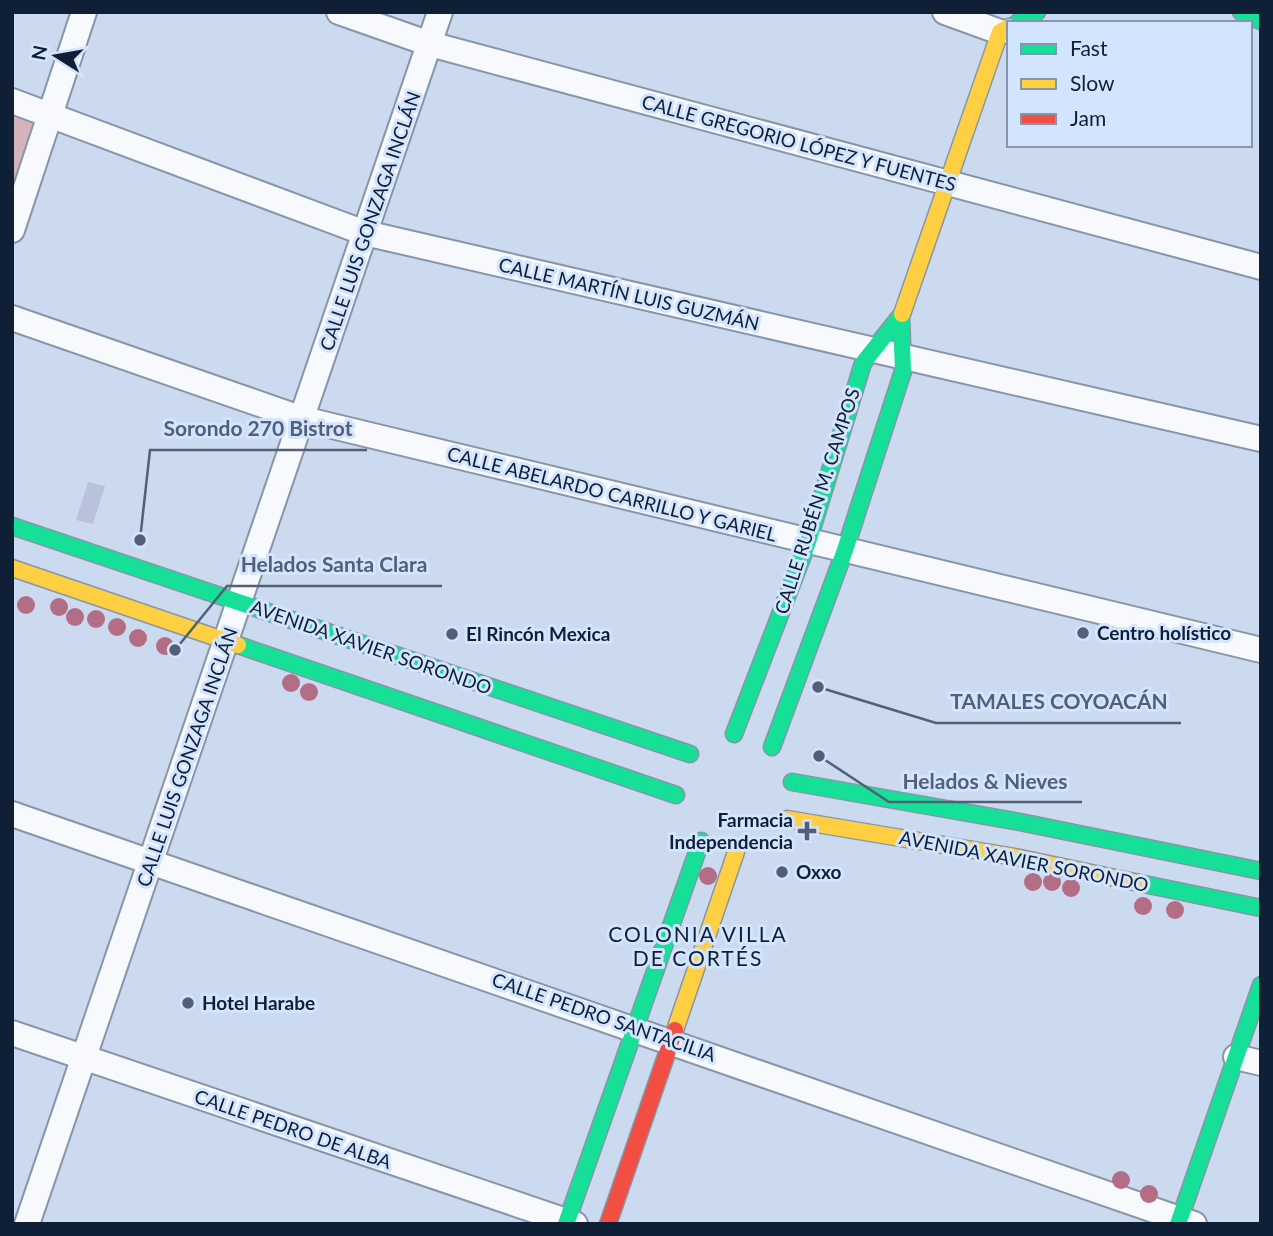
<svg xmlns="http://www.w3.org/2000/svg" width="1273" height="1236" font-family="Lato,sans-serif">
	<rect width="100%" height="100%" fill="#ccdaef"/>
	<path fill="#d5b3bd" d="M12 113 38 122 12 197Z"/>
	<path fill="#b9c2da" d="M88 482 105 486 93 524 76 520Z"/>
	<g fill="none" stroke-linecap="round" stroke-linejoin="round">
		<defs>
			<path id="street" d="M339 12 430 44 1261 267
				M945 12 1000 32
				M12 101 365 233 1261 439
				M12 230 84 12
				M12 318 303 419 1261 650
				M12 814 1194 1224
				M12 1033 575 1224
				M1236 1057 1261 1063
				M27 1224 440 12"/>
			<path id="fast" d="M1241 12 1261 21
				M1017 23 1037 12
				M12 526 690 754
				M238 645 676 795
				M734 734 808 542 863 363 902 314
				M772 747 845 550 903 371 901 318
				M792 782 1020 822 1261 871
				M1139 883 1261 908
				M566 1224 701 841
				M1178 1224 1261 985"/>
			<path id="slow" d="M902 314 1000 32 1009 27
				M12 568 238 645
				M787 819 1015 857 1139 883
				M675 1030 736 852"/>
			<path id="jam" d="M608 1224 675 1030"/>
		</defs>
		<use href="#street" stroke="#8795a9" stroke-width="28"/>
		<use href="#fast" stroke="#8795a9" stroke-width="19"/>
		<use href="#slow" stroke="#8795a9" stroke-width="19"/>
		<use href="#jam" stroke="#8795a9" stroke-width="19"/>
		<use href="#street" stroke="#f7f9fd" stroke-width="24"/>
		<use href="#fast" stroke="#16e098" stroke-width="16"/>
		<use href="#slow" stroke="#ffcf43" stroke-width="16"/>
		<use href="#jam" stroke="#f24e42" stroke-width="16"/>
	</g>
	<g fill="#b36e86">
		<circle cx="26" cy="605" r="9"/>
		<circle cx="59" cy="607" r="9"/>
		<circle cx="75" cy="617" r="9"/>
		<circle cx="96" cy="619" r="9"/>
		<circle cx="117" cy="627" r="9"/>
		<circle cx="138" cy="638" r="9"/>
		<circle cx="165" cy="646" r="9"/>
		<circle cx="291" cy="683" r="9"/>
		<circle cx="309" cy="692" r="9"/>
		<circle cx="708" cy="876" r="9"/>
		<circle cx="1033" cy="882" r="9"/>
		<circle cx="1052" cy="882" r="9"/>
		<circle cx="1071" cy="888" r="9"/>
		<circle cx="1143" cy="906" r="9"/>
		<circle cx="1175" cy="910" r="9"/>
		<circle cx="1121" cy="1180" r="9"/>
		<circle cx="1149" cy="1194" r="9"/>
	</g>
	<g fill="#516077" stroke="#d2e4fe" stroke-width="2.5">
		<circle cx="1083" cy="633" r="7"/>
		<circle cx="452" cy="634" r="7"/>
		<path d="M803.5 820.5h7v7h7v7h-7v7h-7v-7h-7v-7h7z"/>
		<circle cx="782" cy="872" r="7"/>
		<circle cx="188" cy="1003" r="7"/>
	</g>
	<g text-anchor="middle" stroke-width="6" stroke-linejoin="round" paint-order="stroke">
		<g font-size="19" fill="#0f1f36" stroke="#d2e4fe">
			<text transform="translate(799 143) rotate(15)" y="7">CALLE GREGORIO LÓPEZ Y FUENTES</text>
			<text transform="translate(370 221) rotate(-71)" y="7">CALLE LUIS GONZAGA INCLÁN</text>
			<text transform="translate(629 294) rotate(13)" y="7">CALLE MARTÍN LUIS GUZMÁN</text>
			<text transform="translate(612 494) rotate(14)" y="7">CALLE ABELARDO CARRILLO Y GARIEL</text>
			<text transform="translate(817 501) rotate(-72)" y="7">CALLE RUBÉN M. CAMPOS</text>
			<text transform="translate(371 647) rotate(19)" y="7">AVENIDA XAVIER SORONDO</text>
			<text transform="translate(187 757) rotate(-71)" y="7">CALLE LUIS GONZAGA INCLÁN</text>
			<text transform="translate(1024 861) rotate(11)" y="7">AVENIDA XAVIER SORONDO</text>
			<text transform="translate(604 1017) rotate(19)" y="7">CALLE PEDRO SANTACILIA</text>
			<text transform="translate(293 1129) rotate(19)" y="7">CALLE PEDRO DE ALBA</text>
		</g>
		<g font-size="19" font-weight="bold" fill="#0f1f36" stroke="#d2e4fe" text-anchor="start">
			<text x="1097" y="640">Centro holístico</text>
			<text x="466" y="641">El Rincón Mexica</text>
			<text x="793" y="827" text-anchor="end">Farmacia<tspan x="793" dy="22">Independencia</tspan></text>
			<text x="796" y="879">Oxxo</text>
			<text x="202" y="1010">Hotel Harabe</text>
		</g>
		<g font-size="21" letter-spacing="2" fill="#0f1f36" stroke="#d2e4fe">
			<text x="698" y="942">COLONIA VILLA<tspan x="698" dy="24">DE CORTÉS</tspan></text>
		</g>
	</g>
	<path fill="none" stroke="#516077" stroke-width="2.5" d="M140 540L150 450H367M175 650L227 586H442M818 687L936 723H1181M819 756L889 802H1082"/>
	<g fill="#516077" stroke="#d2e4fe" stroke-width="2.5">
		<circle cx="140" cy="540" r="7"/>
		<circle cx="175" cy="650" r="7"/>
		<circle cx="818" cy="687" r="7"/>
		<circle cx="819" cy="756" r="7"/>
	</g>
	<g font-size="21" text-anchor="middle" font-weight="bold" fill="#516077" stroke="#d2e4fe" stroke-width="6" stroke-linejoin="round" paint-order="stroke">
		<text x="258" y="436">Sorondo 270 Bistrot</text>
		<text x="334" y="572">Helados Santa Clara</text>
		<text x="1059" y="709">TAMALES COYOACÁN</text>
		<text x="985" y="789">Helados &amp; Nieves</text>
	</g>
	<rect width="1273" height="1236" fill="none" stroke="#0f1f36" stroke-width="28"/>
	<rect x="1007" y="21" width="245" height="126" fill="#d2e4fe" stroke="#8495ae" stroke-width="2"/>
	<rect x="1021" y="44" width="35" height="10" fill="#16e098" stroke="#8495ae" stroke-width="2"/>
	<text x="1070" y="56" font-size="21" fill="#0f1f36">Fast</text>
	<rect x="1021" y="79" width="35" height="10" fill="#ffcf43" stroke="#8495ae" stroke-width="2"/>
	<text x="1070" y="91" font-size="21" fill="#0f1f36">Slow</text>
	<rect x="1021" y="114" width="35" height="10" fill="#f24e42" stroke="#8495ae" stroke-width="2"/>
	<text x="1070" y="126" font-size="21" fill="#0f1f36">Jam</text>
	<g transform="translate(56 56) rotate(281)" stroke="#d2e4fe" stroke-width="5" paint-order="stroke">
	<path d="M0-5L12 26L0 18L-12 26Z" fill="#0f1f36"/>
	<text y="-10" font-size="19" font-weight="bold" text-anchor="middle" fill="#0f1f36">N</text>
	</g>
</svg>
